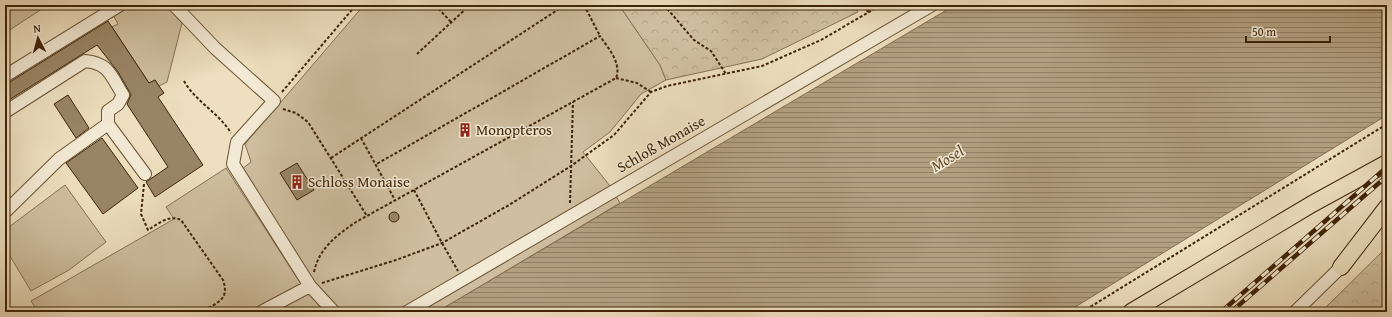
<svg xmlns="http://www.w3.org/2000/svg" width="1392" height="317" font-family="'Gentium Book Plus',serif">
	<defs>
		<pattern id="forest-crowns" width="20" height="18" patternUnits="userSpaceOnUse"><rect width="20" height="18" fill="#cfbfa0"/><path d="M2 6a3 3 0 1 1 6 0M12 15a3 3 0 1 1 6 0" fill="none" stroke="#b3a488"/></pattern>
		<pattern id="water-rules" width="6" height="5" patternUnits="userSpaceOnUse"><rect width="6" height="5" fill="#b29f80"/><path d="M0 2.5h6" fill="none" stroke="#928167"/></pattern>
	</defs>
	<rect width="100%" height="100%" fill="#eddfbf"/>
	<filter id="stains"><feTurbulence type="fractalNoise" baseFrequency=".005" numOctaves="4"/><feColorMatrix values="0 0 0 0 .2 0 0 0 0 .09 0 0 0 0 .02 0 0 0 .5 -.17"/></filter>
	<radialGradient id="worn" r=".72"><stop offset=".6" stop-color="#630" stop-opacity="0"/><stop offset="1" stop-color="#630" stop-opacity=".3"/></radialGradient>
	<path fill="#cfbfa0" stroke="#877153" d="M5 5H48L5 33Z
		M128 5H165L182 23 167 82 159 86 155 80 149 83 112 27 118 24 113 15Z
		M364 5H619L660 65 666 80 641 94 610 132 583 152 610 186 620 203 437 312H38L31 301 174 219 166 207 226 168 297 278 306 273 242 169 251 162 245 144Z
		M65 185 106 242 69 270 31 291 5 248V230Z"/>
	<path fill="url(#forest-crowns)" stroke="#877153" d="M619 5H854L858 12 762 59 666 80 660 65Z
		M1387 247V312H1321Z"/>
	<path fill="url(#water-rules)" stroke="#846d4f" d="M955 5H1387V115L1067 312H437Z"/>
	<path fill="#998566" stroke="#3f2306" d="M108 21 149 83 155 80 159 86 164 93 158 97 203 165 155 197 146 182 168 167 127 104 131 95 129 91 118 72 97 45 9 100 5 94V85Z
		M68 95 89 128 76 138 54 104Z
		M460 130a5 5 0 1 1 10 0a5 5 0 1 1-10 0Z
		M102 138 138 188 103 214 66 163Z
		M297 163 314 190 297 200 280 173Z
		M389 217a5 5 0 1 1 10 0a5 5 0 1 1-10 0Z"/>
	<g fill="none" stroke-linecap="round" stroke-linejoin="round">
		<defs>
			<path id="minor" d="M174 5 215 48 274 101 237 142 233 164 310 286 334 312
				M5 76 120 5
				M5 112 85 61C109 63 111 76 123 95L118 104 108 111V124
				M5 212 59 159 108 124 145 174
				M261 312 310 286
				M407 312 932 5
				M1295 312 1341 267"/>
			<path id="major" d="M1341 267 1387 207
				M1131 312 1312 204 1387 163"/>
		</defs>
		<use href="#minor" stroke="#6a5234" stroke-width="14"/>
		<use href="#major" stroke="#3f2306" stroke-width="18"/>
		<path stroke="#3f2306" stroke-width="2" stroke-dasharray="3 2" stroke-linecap="butt" d="M435 5 451 22
			M584 5 600 36
			M664 5 694 40 711 51 726 74
			M867 12 870 5
			M417 54 470 5
			M616 78 637 83 651 92
			M184 81C195 101 219 113 231 133
			M282 92 356 5
			M283 109 296 113 308 122 367 216
			M361 138 395 200
			M331 158 565 5
			M144 184 141 214 148 230C158 224 169 214 181 220L223 280C230 301 217 301 203 312
			M414 190 442 243 458 271
			M570 203 573 102
			M314 272C319 248 337 235 356 222L616 78C622 63 608 48 600 36L375 165
			M322 283 396 260 442 243 509 205 571 166 614 135 651 92 667 86 762 66 821 40 881 5
			M1082 312 1387 124"/>
		<use href="#minor" stroke="#f3ead5" stroke-width="12"/>
		<use href="#major" stroke="#eddfbf" stroke-width="16"/>
		<defs>
			<path id="rail" d="M1221 312 1387 167
				M1231 312 1387 176"/>
		</defs>
		<use href="#rail" stroke="#3f2306" stroke-width="4.5"/>
		<use href="#rail" stroke="#f3ead5" stroke-width="3" stroke-dasharray="9" stroke-linecap="butt"/>
	</g>
	<defs>
		<symbol id="building-bare" viewBox="-9 -9 18 18"><path d="M-4-6H4V6H1V3H-1V6H-4ZM-2.5-4.3h1.7v1.8h-1.7ZM.8-4.3h1.7v1.8H.8ZM-2.5-1h1.7V.8h-1.7ZM.8-1h1.7V.8H.8Z" fill="#8f2418" stroke="#f3ead5" stroke-width="2.5" paint-order="stroke"/></symbol>
	</defs>
	<g fill-rule="evenodd">
		<use href="#building-bare" x="455" y="120" width="20" height="20"/>
		<use href="#building-bare" x="287" y="172" width="20" height="20"/>
	</g>
	<g text-anchor="middle" stroke-width="3" stroke-linejoin="round" paint-order="stroke">
		<g font-size="15" fill="#3f2306" stroke="#f3ead5" text-anchor="start">
			<text x="476" y="135">Monopteros</text>
			<text x="308" y="187">Schloss Monaise</text>
		</g>
		<g font-size="15" fill="#3f2306" stroke="#f3ead5">
			<text transform="translate(661 144) rotate(-30)" y="5">Schloß Monaise</text>
		</g>
		<g font-size="16" font-style="italic" fill="#62482b" stroke="#f3ead5">
			<text transform="translate(947 158) rotate(-32)" y="6">Mosel</text>
		</g>
	</g>
	<rect width="1392" height="317" fill="none" stroke="#eddfbf" stroke-width="20"/>
	<rect x="6" y="6" width="1380" height="305" fill="none" stroke="#3f2306" stroke-width="2"/>
	<rect x="10" y="10" width="1372" height="297" fill="none" stroke="#3f2306"/>
	<g transform="translate(38 38) rotate(354)" stroke="#f3ead5" stroke-width="3" paint-order="stroke">
	<path d="M0-3L7 15L0 10L-7 15Z" fill="#3f2306"/>
	<text y="-6" font-size="11" font-weight="bold" text-anchor="middle" fill="#3f2306">N</text>
	</g>
	<path d="M1246 36v6h84v-6" fill="none" stroke="#3f2306" stroke-width="2"/>
	<text x="1252" y="36" font-size="12" fill="#3f2306" stroke="#f3ead5" stroke-width="3" paint-order="stroke">50 m</text>
	<rect width="100%" height="100%" filter="url(#stains)"/>
	<rect width="100%" height="100%" fill="url(#worn)"/>
</svg>
